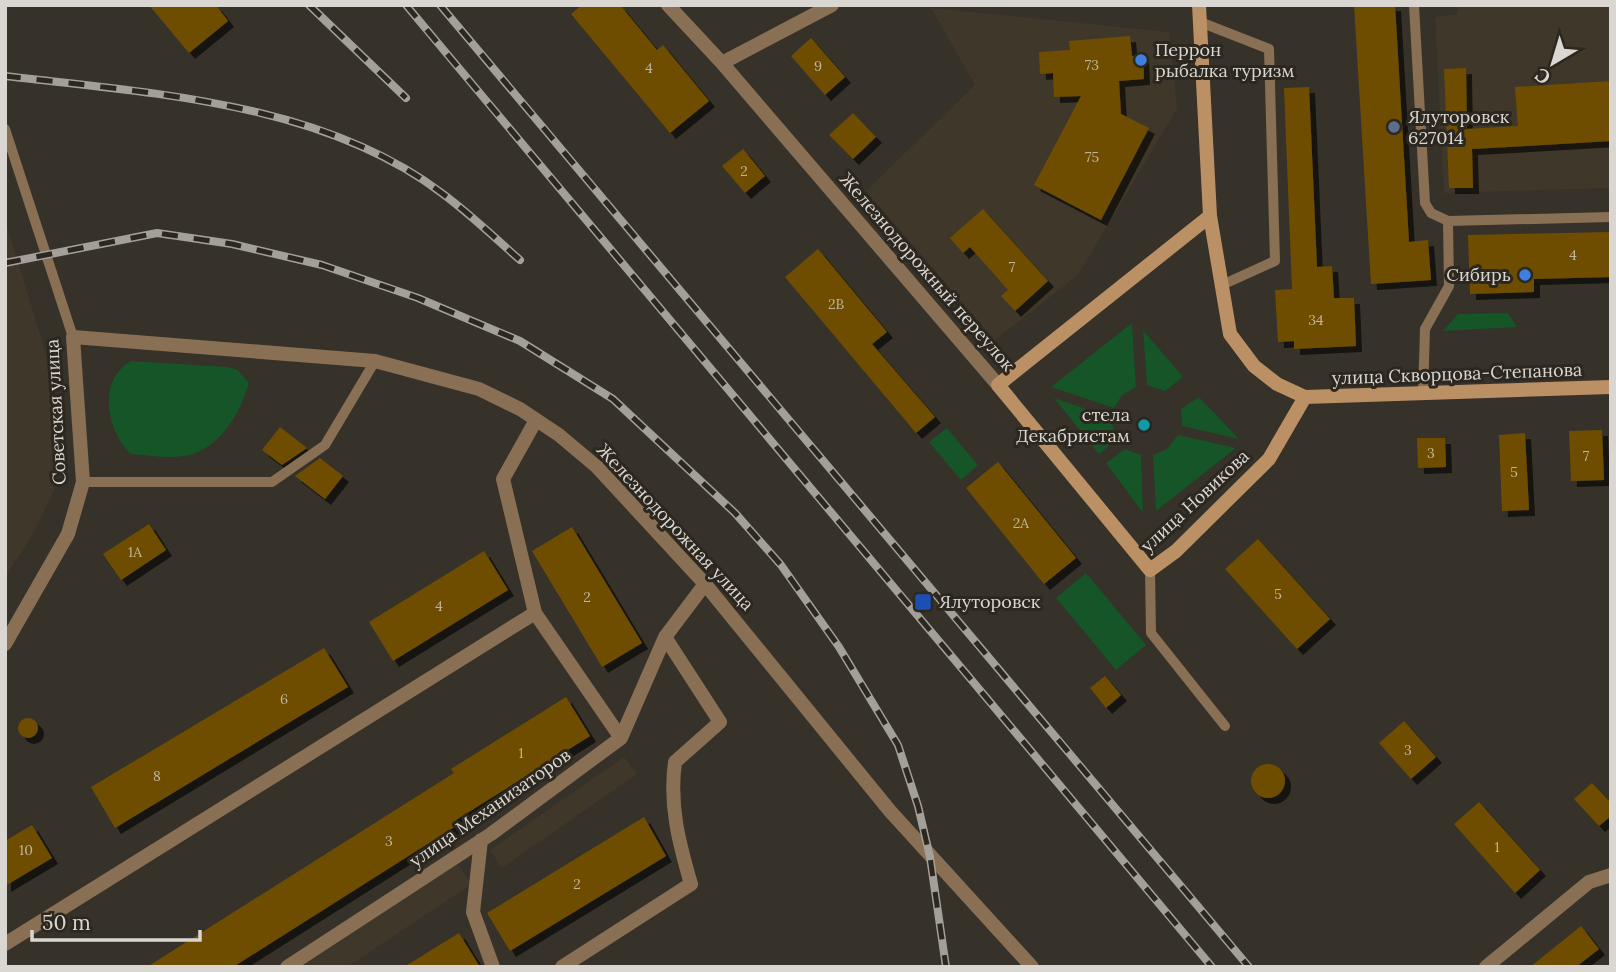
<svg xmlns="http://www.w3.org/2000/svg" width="1616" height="972" font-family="Lora,serif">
	<defs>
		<filter id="shadow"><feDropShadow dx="6" dy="6" stdDeviation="0" flood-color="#0009"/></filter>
	</defs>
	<rect width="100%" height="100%" fill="#363129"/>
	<path fill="#3f3729" d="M1458 5H1611V188L1444 193 1435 17 1458 14Z
		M931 8 1169 32 1177 109 1078 275 995 340 866 191 975 85Z
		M5 219 47 358 58 483 32 536 5 577Z
		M624 757 637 774 502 868 490 850Z
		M457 863 472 884 347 967H300Z"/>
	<path fill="#155527" d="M1508 313 1517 327 1443 331 1458 314Z
		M1132 323 1136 387 1122 395 1114 408 1051 387Z
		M1143 330 1183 377 1165 391 1147 385Z
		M131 361 228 367 238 370 249 383C241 412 218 452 184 456 167 459 148 455 130 454 106 428 97 381 131 361Z
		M1199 397 1239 439 1182 426 1181 409Z
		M1054 398 1110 417 1117 439 1099 454Z
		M947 428 978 465 961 480 929 442Z
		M1178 435 1236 448 1156 511 1153 455 1167 449Z
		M1125 449 1141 455 1143 513 1106 463Z
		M1086 573 1146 645 1116 670 1056 598Z"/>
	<path fill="#6e4e02" filter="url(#shadow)" d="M149 5H216L228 21 189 53Z
		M582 5H620L657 50 663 45 709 101 670 133 571 14Z
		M1354 5H1395L1409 242 1428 240 1431 280 1371 284Z
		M1130 36 1132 56 1143 55 1144 79 1119 81 1121 114 1149 128 1101 220 1034 185 1081 96 1054 97 1053 73 1040 74 1039 52 1070 50 1069 41Z
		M811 38 845 77 825 95 791 56Z
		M1466 68 1467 129 1518 126 1515 87 1611 81V141L1472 149 1473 188H1449L1444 69Z
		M1309 87 1317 267 1332 266 1334 298H1354L1356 346 1294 349V341L1278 342 1275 290 1292 289 1284 88Z
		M853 113 876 137 853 159 829 135Z
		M743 149 765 176 745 193 722 166Z
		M983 209 1048 281 1015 311 1001 296 1008 290 970 247 963 253 950 238Z
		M1611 232V277L1534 279V292L1470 294 1468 235Z
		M818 249 887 332 872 344 935 417 916 433 785 277Z
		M280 427 307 448 282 465 262 450Z
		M1602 430 1604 480 1571 481 1569 431Z
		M1525 433 1529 510 1502 511 1499 435Z
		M1417 438H1445L1446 467 1418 468Z
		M320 458 343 476 325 499 295 476Z
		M998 462 1076 558 1044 584 966 488Z
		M149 524 166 550 121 580 103 554Z
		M572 527 642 643 602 667 532 551Z
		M1258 539 1330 619 1297 649 1225 569Z
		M484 551 508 590 393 661 369 622Z
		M324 648 348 687 115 828 91 787Z
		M1105 676 1121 695 1106 708 1090 688Z
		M566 697 590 736 456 820 459 824 233 967H147L454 773 451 769Z
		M18 728a10 10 0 1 1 20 0a10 10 0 1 1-20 0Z
		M1404 721 1436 757 1411 779 1379 743Z
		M1251 781a17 17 0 1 1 34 0a17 17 0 1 1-34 0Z
		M1592 783 1611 803V816L1599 826 1574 799Z
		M1479 802 1540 870 1515 893 1454 824Z
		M644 817 666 856 510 951 487 913Z
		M32 825 52 858 5 886V841Z
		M1581 926 1599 949 1576 967H1530Z
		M459 933 480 967H404Z"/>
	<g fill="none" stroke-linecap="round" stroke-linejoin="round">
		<path stroke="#896f54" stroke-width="10" d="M1414 5 1425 203 1431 213 1448 221 1449 286 1425 329 1423 395
			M1200 22 1269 49 1275 261 1222 285
			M5 129 73 337
			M1448 221 1611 217
			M83 482H272L325 445 375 361
			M1150 570 1151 633 1225 726"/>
		<path stroke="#896f54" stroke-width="14" d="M668 5 722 63 998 385
			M722 63 832 5
			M535 613 621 738
			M5 644 68 534 83 482 73 337 375 361 479 389 520 409 559 435 597 467 705 584 890 811 1032 967
			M481 840 473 912 493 967
			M5 944 535 613 503 479 536 420
			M287 967 491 834 621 738 665 637 705 584
			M562 967 691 884C679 843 669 805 675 762L720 722 665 637
			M1486 967 1589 882 1611 875"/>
		<path stroke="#bb9065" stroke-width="14" d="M1199 5 1210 216 1230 334 1254 366 1277 384 1305 397 1611 387
			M1210 216 998 385 1150 570 1176 551 1269 459 1305 397"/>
		<defs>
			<path id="rail" d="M309 5 406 98
				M406 5 1212 967
				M440 5 1249 967
				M5 76C150 93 322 102 443 194 470 214 495 238 520 260
				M5 263 157 233 232 244 322 265 418 298 520 341 613 399 735 513 781 565 839 647 898 745 918 806 930 857 946 967"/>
		</defs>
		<use href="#rail" stroke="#a3a09a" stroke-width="8"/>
		<use href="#rail" stroke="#2c271f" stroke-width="5" stroke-dasharray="16" stroke-linecap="butt"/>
	</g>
	<g fill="#3f7fe0" stroke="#2c271f" stroke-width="2.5">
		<circle cx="1141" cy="60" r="7"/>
		<circle cx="1525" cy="275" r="7"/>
	</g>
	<circle fill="#5c6f8a" stroke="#2c271f" stroke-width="2.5" cx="1394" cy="127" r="7"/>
	<circle fill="#0f9aa8" stroke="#2c271f" stroke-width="2.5" cx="1144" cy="425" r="7"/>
	<rect fill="#1a4fb4" stroke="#2c271f" stroke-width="2.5" x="914" y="593" width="18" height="18" rx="3.5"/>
	<g text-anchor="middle" stroke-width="6" stroke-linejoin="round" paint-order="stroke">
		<g font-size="14" fill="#bfb59e">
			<text x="1092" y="70">73</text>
			<text x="818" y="71">9</text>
			<text x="649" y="73">4</text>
			<text x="1092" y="162">75</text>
			<text x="744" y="176">2</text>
			<text x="1573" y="260">4</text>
			<text x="1012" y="272">7</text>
			<text x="836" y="309">2В</text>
			<text x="1316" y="325">34</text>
			<text x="1431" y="458">3</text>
			<text x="1586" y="461">7</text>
			<text x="1514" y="477">5</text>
			<text x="1021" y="528">2А</text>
			<text x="135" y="557">1А</text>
			<text x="1278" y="599">5</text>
			<text x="587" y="602">2</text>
			<text x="439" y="611">4</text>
			<text x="284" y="704">6</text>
			<text x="1408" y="755">3</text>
			<text x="521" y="758">1</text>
			<text x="157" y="781">8</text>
			<text x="389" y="846">3</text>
			<text x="1497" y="852">1</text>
			<text x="26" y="855">10</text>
			<text x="577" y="889">2</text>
		</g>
		<g font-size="18" fill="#dad7d2" stroke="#2c271f" text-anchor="start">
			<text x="1155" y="56">Перрон<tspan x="1155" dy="21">рыбалка туризм</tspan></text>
			<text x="1408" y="123">Ялуторовск<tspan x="1408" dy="21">627014</tspan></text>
			<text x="1511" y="281" text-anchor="end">Сибирь</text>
			<text x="1130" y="421" text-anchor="end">стела<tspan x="1130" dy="21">Декабристам</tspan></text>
			<text x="939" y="608">Ялуторовск</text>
		</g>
		<g font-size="18" fill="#dad7d2" stroke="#2c271f">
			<text transform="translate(927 272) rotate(49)" y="6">Железнодорожный переулок</text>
			<text transform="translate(1457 374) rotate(-2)" y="6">улица Скворцова-Степанова</text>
			<text transform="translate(56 412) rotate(-93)" y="6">Советская улица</text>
			<text transform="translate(1195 501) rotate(-43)" y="6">улица Новикова</text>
			<text transform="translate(675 527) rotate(47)" y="6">Железнодорожная улица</text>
			<text transform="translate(490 808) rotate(-35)" y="6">улица Механизаторов</text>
		</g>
	</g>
	<rect width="1616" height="972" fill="none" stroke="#dad7d2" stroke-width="14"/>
	<g transform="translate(1553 63) rotate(218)" stroke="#2c271f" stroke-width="5" paint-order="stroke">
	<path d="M0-5L12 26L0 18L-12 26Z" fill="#dad7d2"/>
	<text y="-10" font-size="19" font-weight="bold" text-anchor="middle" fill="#dad7d2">С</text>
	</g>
	<path d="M32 930v10h168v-10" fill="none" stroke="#dad7d2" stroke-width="3.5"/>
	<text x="42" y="930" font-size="21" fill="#dad7d2" stroke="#2c271f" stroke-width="5" paint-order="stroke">50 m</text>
</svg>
